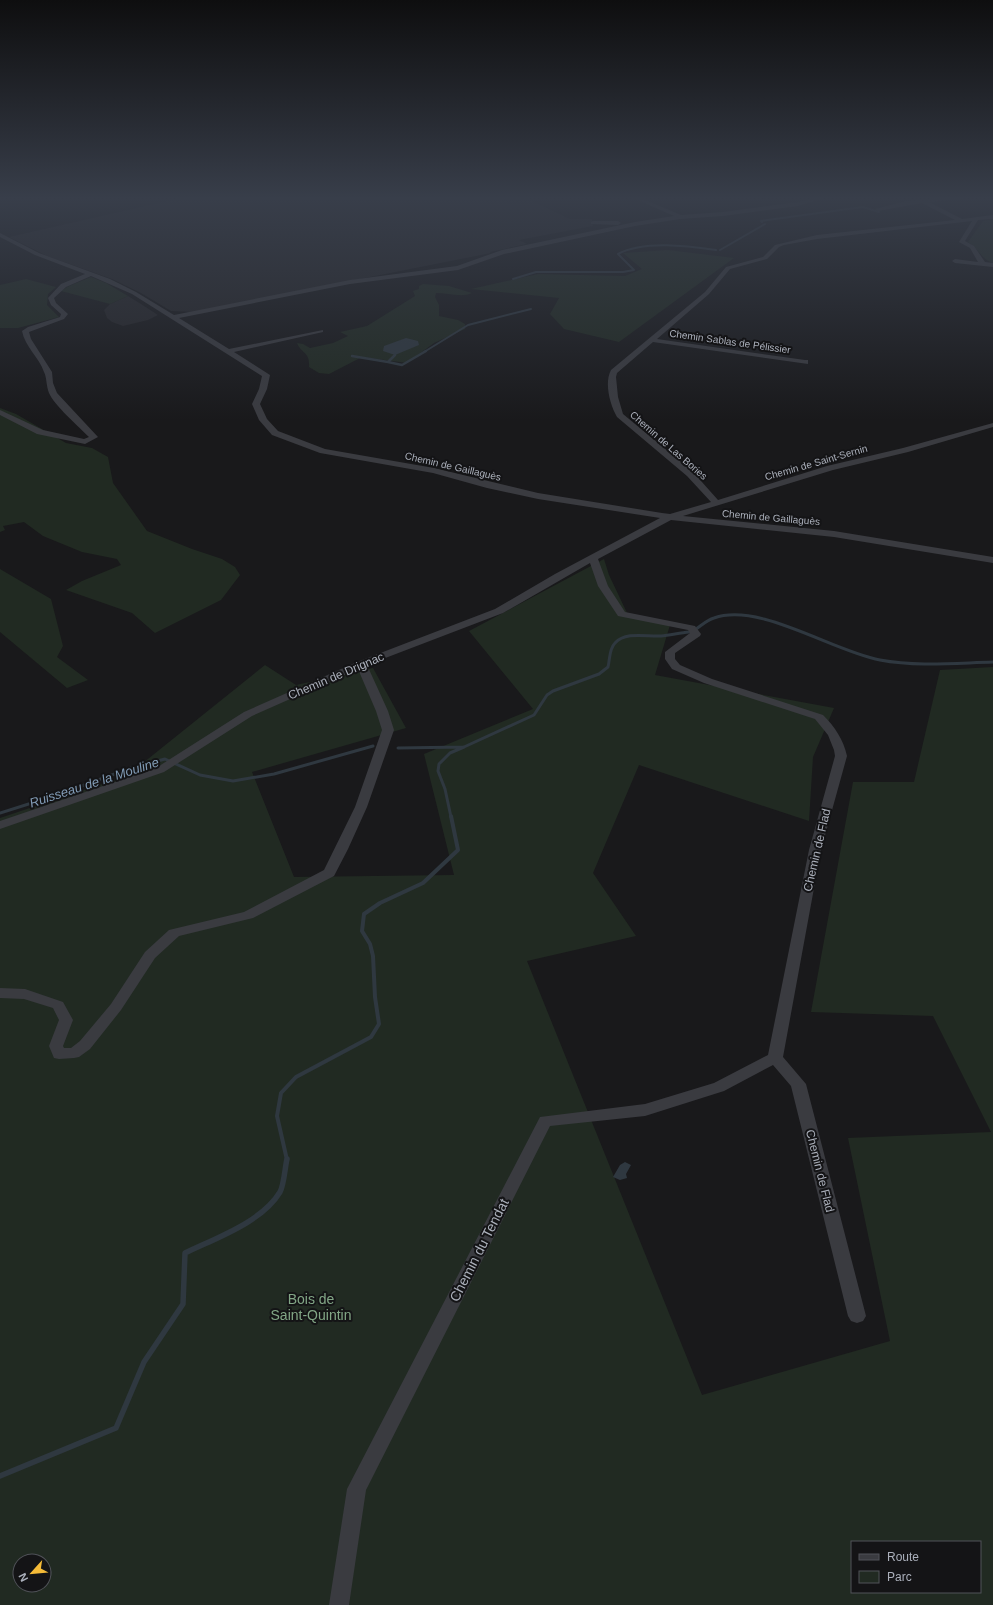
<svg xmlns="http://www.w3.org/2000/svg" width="993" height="1605" font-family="Helvetica,sans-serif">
	<rect width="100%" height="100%" fill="#19191b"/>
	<path fill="#252528" d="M190 196H521L570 219H592L593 226 519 240 527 244 490 252 491 253 193 312 171 311 141 293 112 279 47 256 9 237Z
		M128 296 141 304 158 315 148 320 123 326 112 322 107 318 104 310 110 304Z"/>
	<path fill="#212a22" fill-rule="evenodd" d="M993 219V263C982 260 978 248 968 242L983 221Z
		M668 250 734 258 619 342 564 329 550 314 559 298 471 289 538 274 625 276 642 269 623 253Z
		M91 277 106 283 128 296 110 304 61 291 69 286Z
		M26 279 56 287 48 294 47 305 59 317 18 328H0V285Z
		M423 284 449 286 472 293C462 298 447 293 436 293L435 297 439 305V316L458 320 465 324V329L434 343 407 363 362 357 329 374 319 373 309 367C310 351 302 355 297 343L303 344 310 348 333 343 348 336 340 332 367 326 415 296 413 291 419 289V286Z
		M0 408 16 414 66 443 92 448 108 457 113 483 147 531 192 549 222 559 235 567 240 575 221 600 155 633 132 613 66 590 82 581 121 565 117 559 82 552 43 536 24 522 3 526 5 530 0 532Z
		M604 559 609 575 628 615 670 625 655 675 834 708 813 757 809 821 639 765 593 873 636 936 527 961 702 1395 890 1341 848 1138 991 1132 933 1016 811 1012 853 782H914L940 670 993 667V1605H0V818L128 775 265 665 296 685 373 668 406 728 252 772 294 877 454 875 424 754 533 709 469 631ZM852 1542H980V1592H852ZM20 1561H44V1585H20Z
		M0 569 51 599 63 646 57 657 88 680 67 688 0 632Z"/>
	<path fill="#2f3840" d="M406 338 418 341 419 345 395 355 383 351 384 346Z
		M625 1162 631 1165 626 1174 627 1178 620 1180 613 1177 620 1165Z"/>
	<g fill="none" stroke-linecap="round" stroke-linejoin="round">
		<path stroke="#2f3840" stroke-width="2" d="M762 222 761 221 863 207 879 212
			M720 250 765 224
			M513 279 536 272H623L634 270 618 254C644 240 688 246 716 250
			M424 352 468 325 531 309"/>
		<path stroke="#2f3840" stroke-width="2.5" d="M352 356 388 362 395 355
			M388 362 402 365 426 351"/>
		<path stroke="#2f3840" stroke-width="3" d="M696 629C702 625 707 620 714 618 760 602 832 651 880 660 917 667 956 663 993 662
			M398 748 464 747 534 715 547 695 553 691 599 674 608 667C610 659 609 649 615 643 626 631 647 637 661 636 670 635 680 633 689 632
			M0 813 57 795 131 768 165 759 200 775 233 781 274 774 373 746
			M451 817 445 789 438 771 439 764 450 753 464 747"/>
		<path stroke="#2f3840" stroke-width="4" d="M287 1160 277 1116 281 1093 296 1077 371 1037 379 1024 375 997 373 956 370 944 362 931 364 914 380 903 423 883 458 850 451 816"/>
		<path stroke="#2f3840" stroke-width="5.5" d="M0 1476 116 1428 144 1362 183 1304 185 1253C216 1238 262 1222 280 1192 284 1185 285 1167 287 1159"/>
		<path fill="#3a3b40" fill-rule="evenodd" d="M178 196H185L182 198Z
			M629 196H636L681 215 723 212 798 202 822 196H831L798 206 723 216 680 219 635 226 504 254 458 270 350 284 179 318 229 349 323 330V332L234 352 270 375 267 389 260 404 267 419 278 431 325 449 434 468 538 493 662 513 670 514 711 502 687 476 617 417C610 405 604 383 611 370L705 292 726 267 763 257 775 245 817 235 955 220 922 203 878 211 875 209 906 201 963 196 964 197 961 199 929 202 962 219 993 215V219L978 220 965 241 974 246 985 262 993 263V267L955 263 952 261 955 259 978 262 970 248 959 242 972 221 817 239 784 245 779 247 767 259 730 269 709 294 657 339 805 360H808V364L653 342 617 373 616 377 618 397 623 414 693 472 718 500 827 466 903 448 993 423V427L908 452 833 470 683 516 834 531 993 557V563L834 537 671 520 598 559 608 586 625 612 695 626 701 634 700 636 675 653V659L680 665 712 679 823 715C835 727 843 739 847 756L821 850 783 1057 806 1084 866 1316 863 1321 857 1323 851 1321 848 1316 791 1086 773 1065 724 1091 645 1116 550 1126 366 1490 349 1605H329L347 1489 540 1117 645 1104 714 1083 768 1055 809 850 835 756 834 750 828 735 815 719 704 683 672 669 665 659V652L690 633 688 630 618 616 598 586 590 563 503 613 367 665 388 711 394 730 367 807 348 849 334 876 253 918 179 936 155 958 121 1010 90 1049 79 1057 74 1058 59 1059 54 1058 49 1046 59 1020 53 1008 24 999 0 998V988L25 989 63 1002 73 1020 63 1046 64 1048H71L80 1041 111 1004 145 952 169 930 244 912 324 870 355 807 382 730 376 711 358 669 252 716 164 772 0 829V821L156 768 244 712 357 662 495 609 555 574 660 518 538 499 487 488 433 473 320 453 272 435 259 420 252 404 259 389 262 376 132 294 91 276 66 287 54 298 56 303 68 314 64 319 29 332 31 339 52 372 53 383 57 393 98 437 85 444 37 434 0 415V410L43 430 84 439 89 437C79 427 54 405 49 393 46 386 47 378 44 372 39 357 25 347 22 331L28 327 60 317 61 314 51 305 48 298 61 284 85 274 35 255 0 237V233L39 253 110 279 136 292 174 315 350 280 457 266 502 250 635 222 674 216Z
			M593 221H618L621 223 618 225 591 224V222Z"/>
	</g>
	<linearGradient id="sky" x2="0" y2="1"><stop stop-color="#0e0e0f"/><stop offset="0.47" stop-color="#383e4a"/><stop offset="1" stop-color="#383e4a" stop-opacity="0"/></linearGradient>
	<rect width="993" height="421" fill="url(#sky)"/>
	<g text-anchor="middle" stroke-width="4" stroke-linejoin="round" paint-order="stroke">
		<g font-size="10" fill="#abb0bb" stroke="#141416">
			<text transform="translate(730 341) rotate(8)" y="4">Chemin Sablas de Pélissier</text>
			<text transform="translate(669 445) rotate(41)" y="4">Chemin de Las Bories</text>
			<text transform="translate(816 462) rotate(-16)" y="4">Chemin de Saint-Sernin</text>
			<text transform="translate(453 466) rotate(13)" y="4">Chemin de Gaillaguès</text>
			<text transform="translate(771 517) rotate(5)" y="4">Chemin de Gaillaguès</text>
		</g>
		<g font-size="12" fill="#abb0bb" stroke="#141416">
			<text transform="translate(336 676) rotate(-23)" y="4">Chemin de Drignac</text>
			<text transform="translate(817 850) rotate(-77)" y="4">Chemin de Flad</text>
			<text transform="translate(820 1171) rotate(76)" y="4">Chemin de Flad</text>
		</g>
		<g font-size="13" font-style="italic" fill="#829cb6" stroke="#141416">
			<text transform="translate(94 782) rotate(-18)" y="5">Ruisseau de la Mouline</text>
		</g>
		<g font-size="14" fill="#abb0bb" stroke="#141416">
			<text transform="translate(479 1250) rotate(-63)" y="5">Chemin du Tendat</text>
		</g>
		<g font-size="14" fill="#82a686" stroke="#141416">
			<text x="311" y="1304">Bois de<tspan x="311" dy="16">Saint-Quintin</tspan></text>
		</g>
	</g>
	<rect x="851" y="1541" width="130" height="52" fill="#141416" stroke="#505258"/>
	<rect x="859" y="1554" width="20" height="6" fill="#3a3b40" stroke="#505258"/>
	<text x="887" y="1561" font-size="12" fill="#abb0bb">Route</text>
	<rect x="859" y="1571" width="20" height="12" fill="#212a22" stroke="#505258"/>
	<text x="887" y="1581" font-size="12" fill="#abb0bb">Parc</text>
	<g transform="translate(32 1573) rotate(243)"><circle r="19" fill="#141416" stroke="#505258"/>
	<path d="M0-3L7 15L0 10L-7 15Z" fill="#f5bb38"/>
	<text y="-6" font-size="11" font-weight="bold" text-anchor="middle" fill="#abb0bb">N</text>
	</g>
</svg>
